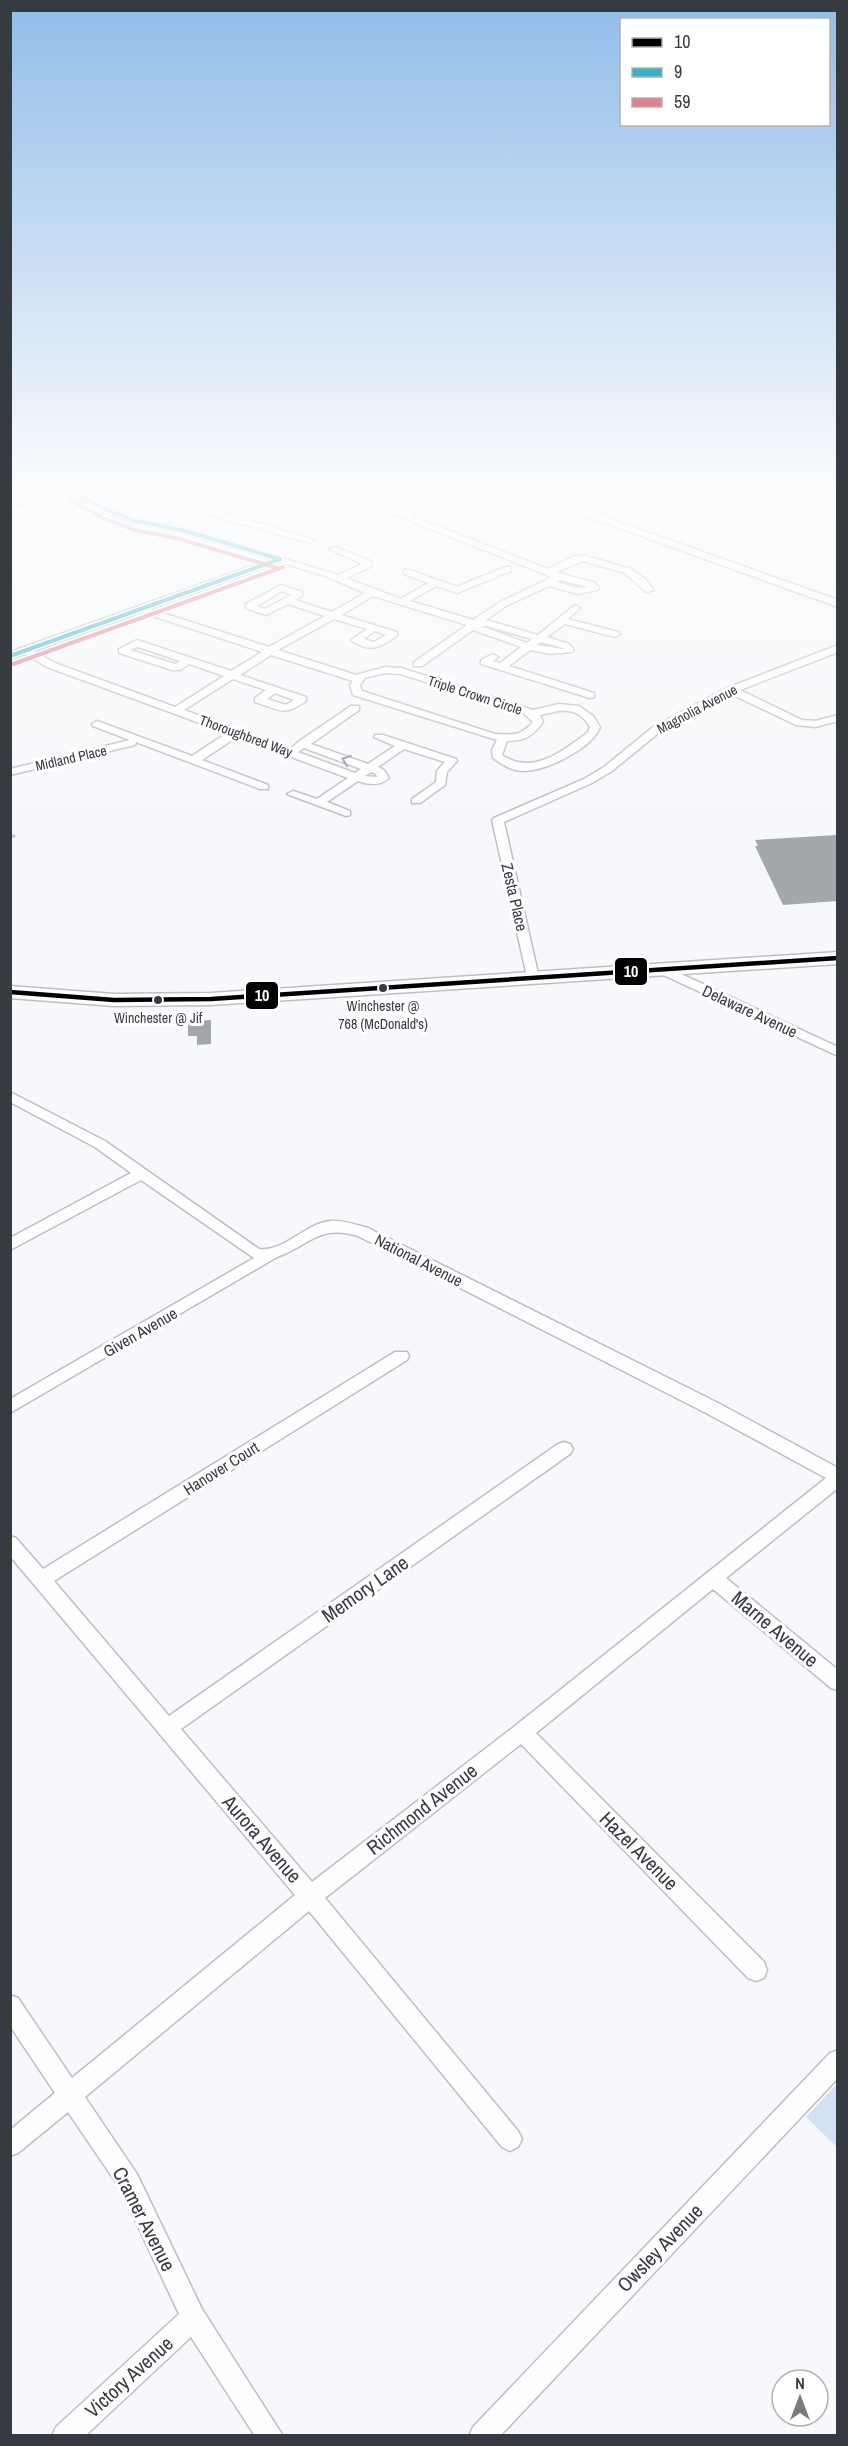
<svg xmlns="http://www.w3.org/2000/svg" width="848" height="2446" font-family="'Archivo Narrow',sans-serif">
	<rect width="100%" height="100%" fill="#f6f8fb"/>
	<path fill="#d3e1f4" d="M837 2084V2147L806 2117Z"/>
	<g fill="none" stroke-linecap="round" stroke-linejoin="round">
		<path stroke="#afcaeb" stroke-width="3" d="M10 837 14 836"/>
	</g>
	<path fill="#a4a7ab" d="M837 835V901L783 905 755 846H758L755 840Z
		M211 1020V1044L197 1045V1036H188V1021Z"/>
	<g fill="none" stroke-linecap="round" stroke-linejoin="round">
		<defs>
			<path id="minor" d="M10 484H26L10 489Z
				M161 484 172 485 155 491 314 540 310 543 206 514 146 492 149 487Z
				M317 484H329L401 512 470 484H482L409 515 548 569 572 557 583 555 631 569 646 580 654 590 646 592 625 573 583 561 556 572 595 583 599 588 597 590 578 594 549 586 506 606 486 620 538 635 575 605 580 608 568 619 618 632 620 634 615 637 565 624 547 637 569 644 574 650 572 652 551 654 530 650 509 666 594 693V697L590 698 481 664V660L493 654 498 657 493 661 500 663 521 647 473 630 422 666H414V662L467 625 373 596 341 615 397 632V636C380 647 370 654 351 640L367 629 334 619 278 650 356 675 385 667 401 668 533 710 559 704 579 706 593 716 600 727C593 748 546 771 524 771 512 771 503 765 493 758L492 750 497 740 353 695 350 685 353 681 271 655 240 675 306 697V701C282 717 281 710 255 702V698L266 690 233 679 184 710 291 749 298 742 351 706H359V710L311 744 368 764 395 746 374 737 375 735H383L456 759 457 761 447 772 445 785 420 803H412V799L436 782 437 771 445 762 404 749 378 767 384 770 389 778C380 786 369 785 358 781L327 802 350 811V815L346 816 287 794 293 791 317 799 348 778 237 737 202 760 268 785V789H260L136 742 135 745 10 775V769L130 740 93 726 92 724 97 721 192 756 227 733 47 667 25 654 10 659V652L271 559 181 532 133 523 104 512 71 494V490H77L110 508 138 519 185 528 338 575 362 564 329 549 336 547 372 562 370 567 346 578 401 599 428 583 404 574V570H410L457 587 505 567H511V571L457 593 436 586 410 601 473 620 500 602 552 577ZM280 562 328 577 365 593 332 612 295 600 302 596V592L281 585 246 604V608L266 615 288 604 325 616 269 647 150 609ZM560 580 589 587 578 588 556 582ZM282 591 291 595 265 609 257 606ZM141 612 262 652 231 671 137 640 119 649V653L172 670H180L189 664 224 676 175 707 55 663 34 651ZM481 626H487L532 639 527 643ZM375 631 386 635 374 642 364 639ZM541 642 563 648V649L536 645ZM138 647 180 661 175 664 130 650ZM385 673 400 674 522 712 533 722C521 736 513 735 495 734L362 691 360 685 365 678ZM275 693 294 700 286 705 267 699ZM559 711C574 710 582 714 590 727L588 732C563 751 533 776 502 755L507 741C525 741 533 736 543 722L540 715ZM304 748 361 769 355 773 298 752ZM371 772 376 774 377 777 365 776Z
				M682 484H695L601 521 594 519Z
				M838 645V652L740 690 802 720 815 721 838 715V721L815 727 796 725 731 694 661 731 612 771 592 783 504 822 539 978 538 981H528L492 820 494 818 584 779 604 767 653 727 727 688Z
				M662 965 838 1047V1056L657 972 656 969Z
				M10 1092 105 1141 259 1249C285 1252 305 1223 331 1221 343 1220 356 1225 368 1228L720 1404 838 1468V1488L726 1578 838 1670V1690L831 1688 713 1589 536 1733 764 1962 767 1970 764 1978 756 1981 748 1978 521 1744 325 1898 518 2131 522 2139 518 2147 510 2151 502 2147 309 1911 85 2097 137 2174 202 2309 283 2436H255L191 2337 85 2436H52L56 2427 179 2314 121 2190 68 2112 18 2153 10 2156V2130L55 2093 10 2026V1995L18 1998 72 2078 295 1895 10 1556V1536L16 1538 43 1569 395 1352H407L409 1356 407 1360 54 1581 169 1716 558 1444 564 1442 570 1444 573 1449 570 1454 181 1729 312 1882 515 1726 826 1478 708 1414 358 1236C319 1224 310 1245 277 1257L10 1413V1399L254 1258 141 1180 10 1250V1238L131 1173 95 1147 10 1102Z
				M838 2050V2078L500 2436H469L473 2427 830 2053Z"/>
			<path id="tertiary" d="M88 484H104L10 517V510Z
				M497 484H512L838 600V607Z"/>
			<path id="primary" d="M838 952V964L211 1005 114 1006 10 998V986L114 994 211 993Z"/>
		</defs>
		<use href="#minor" stroke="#bcbfc3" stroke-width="3"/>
		<use href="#tertiary" stroke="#bcbfc3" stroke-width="3"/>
		<use href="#primary" stroke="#bcbfc3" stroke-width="3"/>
		<use href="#minor" fill="#fefefe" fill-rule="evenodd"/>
		<use href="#tertiary" fill="#fefefe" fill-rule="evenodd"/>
		<use href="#primary" fill="#fefefe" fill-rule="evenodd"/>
		<defs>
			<path id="bus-1" d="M10 992 114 1000 211 999 838 958"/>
			<path id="bus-2" d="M74 492 107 510 136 521 182 530 280 559
				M10 656 280 559"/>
			<path id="bus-3" d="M70 500 103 518 134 530 180 539 277 568
				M13 664 283 567"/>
		</defs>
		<use href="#bus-1" stroke="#fff" stroke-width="8"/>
		<use href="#bus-2" stroke="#fff" stroke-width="7"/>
		<use href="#bus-3" stroke="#fff" stroke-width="7"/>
		<use href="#bus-1" stroke="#000" stroke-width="4.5"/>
		<use href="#bus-2" stroke="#34b4c7" stroke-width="4"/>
		<use href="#bus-3" stroke="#e67d8f" stroke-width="4"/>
	</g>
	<defs><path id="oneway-chevron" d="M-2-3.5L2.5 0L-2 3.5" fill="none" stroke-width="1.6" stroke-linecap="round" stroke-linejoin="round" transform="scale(1.5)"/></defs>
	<use stroke="#9a9ca0" href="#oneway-chevron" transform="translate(346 760) rotate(-160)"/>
	<linearGradient id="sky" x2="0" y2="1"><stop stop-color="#91bde9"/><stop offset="0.59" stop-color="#fbfcfd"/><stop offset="1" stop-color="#fbfcfd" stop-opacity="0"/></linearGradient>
	<rect width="848" height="827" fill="url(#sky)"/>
	<g fill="#363b41" stroke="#fff" stroke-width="2">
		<circle cx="383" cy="988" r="5"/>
		<circle cx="158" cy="1000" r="5"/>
	</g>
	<g text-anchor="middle" stroke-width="6" stroke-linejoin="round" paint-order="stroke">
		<g font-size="14" fill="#363b41" stroke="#fff">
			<text transform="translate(475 695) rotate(18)" y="5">Triple Crown Circle</text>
			<text transform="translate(697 709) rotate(-28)" y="5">Magnolia Avenue</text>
			<text transform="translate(246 736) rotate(20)" y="5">Thoroughbred Way</text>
			<text transform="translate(71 758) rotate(-13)" y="5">Midland Place</text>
		</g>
		<g font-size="14" fill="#363b41" stroke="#fff">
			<text x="383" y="1011">Winchester @<tspan x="383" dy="18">768 (McDonald's)</tspan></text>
			<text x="158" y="1023">Winchester @ Jif</text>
		</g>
		<g font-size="16" fill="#363b41" stroke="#fff">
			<text transform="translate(515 897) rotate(77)" y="6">Zesta Place</text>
			<text transform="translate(750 1011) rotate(25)" y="6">Delaware Avenue</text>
			<text transform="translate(419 1260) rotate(27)" y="6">National Avenue</text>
			<text transform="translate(140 1332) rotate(-30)" y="6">Given Avenue</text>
			<text transform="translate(221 1468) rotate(-32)" y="6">Hanover Court</text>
		</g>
		<g font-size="20" fill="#363b41" stroke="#fff">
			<text transform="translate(365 1589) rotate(-35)" y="7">Memory Lane</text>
			<text transform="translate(775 1629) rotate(40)" y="7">Marne Avenue</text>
			<text transform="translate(422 1809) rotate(-38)" y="7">Richmond Avenue</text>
			<text transform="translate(262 1839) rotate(49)" y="7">Aurora Avenue</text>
			<text transform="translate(639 1851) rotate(45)" y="7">Hazel Avenue</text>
			<text transform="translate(144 2219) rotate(63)" y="7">Cramer Avenue</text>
			<text transform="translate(660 2248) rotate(-46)" y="7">Owsley Avenue</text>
			<text transform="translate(129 2377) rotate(-42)" y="7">Victory Avenue</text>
		</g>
	</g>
	<g stroke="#fff" stroke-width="2">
		<rect x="614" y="957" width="34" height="29" rx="6" fill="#000"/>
		<rect x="245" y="981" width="34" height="29" rx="6" fill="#000"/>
	</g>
	<g font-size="16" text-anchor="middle" font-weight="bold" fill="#fff">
		<text x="631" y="977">10</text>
		<text x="262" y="1001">10</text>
	</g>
	<rect width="848" height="2446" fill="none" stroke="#363b41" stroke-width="24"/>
	<rect x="620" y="18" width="210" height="108" fill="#ffffff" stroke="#afb1b3" stroke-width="1.5"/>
	<rect x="632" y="38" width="30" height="9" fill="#000000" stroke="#afb1b3" stroke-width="1.5"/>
	<text x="674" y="48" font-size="18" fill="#363b41">10</text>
	<rect x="632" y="68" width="30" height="9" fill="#34b4c7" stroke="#afb1b3" stroke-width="1.5"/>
	<text x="674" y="78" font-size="18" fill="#363b41">9</text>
	<rect x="632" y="98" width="30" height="9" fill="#e67d8f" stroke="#afb1b3" stroke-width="1.5"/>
	<text x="674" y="108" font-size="18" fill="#363b41">59</text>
	<g transform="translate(800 2398)"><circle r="28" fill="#ffffff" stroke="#afb1b3" stroke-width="1.5"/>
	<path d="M0-4.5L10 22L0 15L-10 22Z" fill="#797d82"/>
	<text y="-9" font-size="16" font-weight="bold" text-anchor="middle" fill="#363b41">N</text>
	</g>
</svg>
